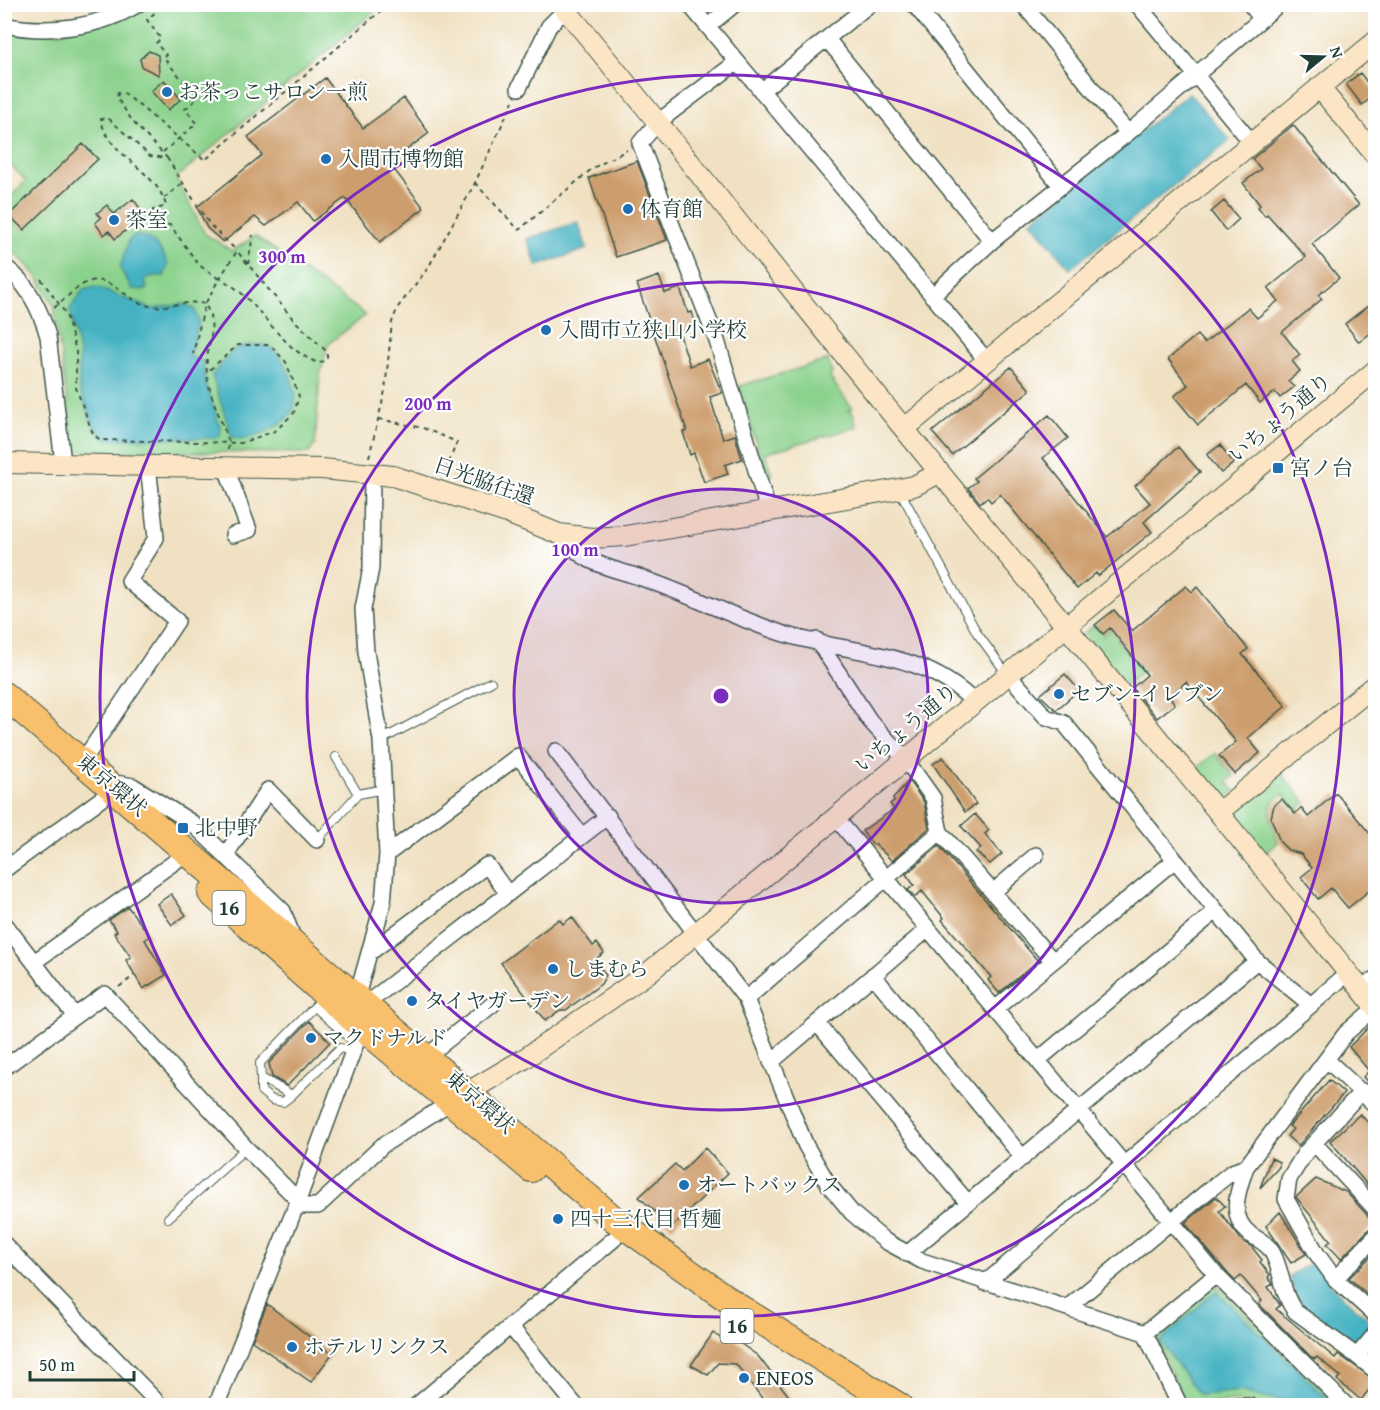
<svg xmlns="http://www.w3.org/2000/svg" width="1380" height="1410" font-family="'Gentium Book Plus','Noto Serif JP',serif">
	<rect width="100%" height="100%" fill="#fff"/>
	<filter id="ink" filterUnits="userSpaceOnUse"><feTurbulence type="fractalNoise" baseFrequency=".0167" numOctaves="2"/><feDisplacementMap in="SourceGraphic" scale="12" xChannelSelector="R" yChannelSelector="G"/><feConvolveMatrix kernelMatrix="1 2 1 2 8 2 1 2 1" color-interpolation-filters="sRGB"/></filter>
	<filter id="wash" filterUnits="userSpaceOnUse"><feTurbulence type="fractalNoise" baseFrequency=".008" numOctaves="4" result="noise"/><feDisplacementMap in="SourceGraphic" scale="24" xChannelSelector="R" yChannelSelector="G"/><feGaussianBlur stdDeviation="1.35" result="paint"/><feColorMatrix in="noise" values="0 0 0 0 0 0 0 0 0 0 0 0 0 0 0 0 0 1.4 0 .05"/><feComposite in="paint" operator="in"/></filter>
	<g filter="url(#wash)">
		<rect width="100%" height="100%" fill="#f0e1c2"/>
		<path fill="#8bd28c" stroke="#558860" stroke-width="1.5" d="M143 5H382L176 178 205 234 232 251 255 236 366 315 328 344 320 375 315 445 309 453 74 451 54 306 37 276 17 255 5 248 4 203 26 181 5 159V28L58 33Z
			M828 360 832 373 830 378 852 408 848 410 853 413 857 427 765 453 772 475 766 477 739 386Z
			M1095 625 1103 635 1115 626 1122 635 1117 640 1138 666 1157 651 1161 657 1125 685 1084 633Z
			M1215 753 1234 776 1227 782 1235 791 1227 798 1219 797 1196 769Z
			M1280 772 1306 803 1296 811 1283 794 1272 803 1270 818 1278 842 1264 854 1235 818V810Z
			M1213 1286 1219 1287 1340 1405H1334L1216 1291 1199 1395 1242 1391 1259 1397 1328 1405 1275 1406 1234 1401 1208 1405H1185L1154 1334Z"/>
		<path fill="#45b2c2" stroke="#32787b" stroke-width="1.5" d="M1189 93 1230 140 1070 269 1031 221Z
			M578 222 587 249 537 266 527 239Z
			M135 235C152 237 163 250 168 265L164 276H153L145 279 147 290 132 289 120 268 129 240Z
			M96 287 152 309 183 304 195 309 199 323 189 356 203 361 206 385 221 429 220 436 216 438 106 439 95 428 79 388V353L70 309 83 290Z
			M249 345C254 345 261 344 267 346 284 353 299 390 294 407 289 421 275 427 263 433 252 437 243 441 232 437L212 375 235 349Z
			M1316 1260 1332 1287 1372 1322V1330L1361 1341 1356 1343 1341 1331 1336 1336 1298 1307 1289 1276Z
			M1216 1291 1334 1405 1259 1397 1242 1391 1199 1395 1160 1341Z"/>
		<g id="blocks">
			<path fill="#cd9e6d" d="M149 51 158 55 159 75 142 67 140 59Z
				M1360 73 1376 94 1362 105 1346 84Z
				M325 78 363 128 404 98 429 133 389 163 424 208 380 242 345 198 313 221 298 202 266 226 255 217 223 242 207 228 197 207 262 155 248 137Z
				M164 80 181 99 168 110 151 91Z
				M1293 125 1359 205 1312 244 1339 278 1318 295 1322 299 1282 332 1300 355 1292 361 1300 371 1288 381 1294 387 1280 398 1275 392 1260 403 1246 385 1198 425 1174 396 1188 385 1168 359 1197 335 1204 343 1248 308 1257 318 1278 301 1268 288 1306 257 1267 214 1265 216 1258 207 1260 205 1243 183 1261 169 1252 159Z
				M83 144 98 159 24 230 9 215Z
				M637 161 667 240 616 257 589 178Z
				M133 199 140 208 128 217 134 224 115 239 109 231 104 235 95 223 101 218 97 213 107 205 114 214Z
				M1224 201 1239 219 1226 231 1211 212Z
				M659 276 665 293 680 288 688 313 692 312 696 326 679 332 690 366 708 359 722 393 710 397 723 439 735 435 742 459 725 465 728 474 704 482 694 453 690 455 683 432 687 431 637 284Z
				M1369 305 1376 313V329L1359 342 1345 324Z
				M1011 367 1030 390 952 455 932 432Z
				M1049 415 1068 438 1043 458 1107 537 1150 503 1135 486 1178 447 1200 472 1144 522 1152 532 1098 576 1096 573 1077 589 1000 494 991 502 987 497 980 503 968 488 977 481 974 478Z
				M1220 445 1234 463 1221 473 1207 455Z
				M1186 586 1192 592 1197 587 1248 649 1242 654 1286 706 1248 738 1260 753 1235 774 1219 756 1236 742 1186 682 1169 696 1175 704 1157 718 1132 688 1147 675 1110 628 1103 634 1095 625 1114 610 1132 631Z
				M1065 674 1079 690 1056 710 1040 695Z
				M943 757 976 804 965 812 933 764Z
				M909 781 924 802 929 828 892 861 875 844 873 845 862 831 894 809 890 804 894 801 893 798Z
				M1336 793 1376 841V885L1348 908 1331 888 1318 899 1301 877 1312 868 1301 854 1288 850 1280 842 1271 818 1274 805 1282 799 1295 814 1301 808 1308 817Z
				M975 814 989 830 985 834 1002 854 990 864 976 852 981 848 961 826Z
				M939 846 1038 961 999 993 988 980 991 977 942 920 944 918 922 891 915 897 908 890 914 885 906 874Z
				M171 894 186 915 172 925 157 904Z
				M128 907 150 936 145 940 166 975 143 989 126 960 131 957 114 933 117 931 109 920Z
				M572 917 593 946 597 943 604 953 594 960 606 975 601 984 566 1010H560L545 1021 501 963 559 919 563 924Z
				M1376 1020V1091L1363 1077 1369 1071 1349 1047Z
				M309 1021 330 1042 287 1086 272 1077 269 1063Z
				M1329 1080 1344 1093 1298 1146 1287 1136 1293 1129 1289 1126Z
				M1360 1114 1376 1131V1195L1330 1141Z
				M705 1148 728 1173 672 1227 639 1197 675 1164 682 1171Z
				M1271 1158 1279 1162V1167L1260 1188Z
				M1316 1179 1346 1192 1369 1217 1376 1219V1227L1369 1229 1341 1259 1327 1244 1331 1241 1296 1197Z
				M1216 1197 1225 1206 1219 1211 1243 1242 1251 1246 1262 1260 1260 1262 1270 1275 1268 1277 1273 1284 1268 1287 1280 1305 1276 1309 1335 1358 1338 1354 1376 1381 1361 1400 1337 1380 1340 1376 1317 1357 1315 1359 1311 1357 1259 1304 1262 1301 1241 1276 1235 1281 1229 1275 1185 1223Z
				M1280 1212 1306 1254 1291 1263 1266 1226Z
				M1376 1251V1302L1349 1278Z
				M267 1304 332 1354 311 1382 252 1341Z
				M713 1333 722 1339 727 1334 758 1356 791 1399 784 1406H768L736 1364 718 1363 708 1375 691 1365Z"/>
		</g>
	</g>
	<g filter="url(#ink)">
		<use href="#blocks" fill-opacity="0" stroke="#3e5649" stroke-width="1.5"/>
		<g fill="none" stroke-linecap="round" stroke-linejoin="round">
			<defs>
				<path id="lane" d="M900 491 977 633 1007 674
					M381 740 491 682
					M336 757 358 794
					M317 840 358 794 384 789
					M323 998 260 1063 261 1078 292 1095 340 1048 353 1051
					M315 1007 355 1043
					M261 1078V1091L272 1100 283 1102 292 1095
					M168 1218 246 1148"/>
				<path id="street" d="M689 4 987 361
					M914 4 1061 186
					M1023 4 1128 133
					M1137 4 1252 143
					M1250 4 1262 19
					M4 25C49 34 99 28 138 4
					M708 26 735 4
					M827 39 992 241
					M737 62 658 122 640 143 717 341 768 510
					M519 88 549 26 565 10
					M761 91 870 4
					M4 266C28 283 40 309 48 336L63 463
					M932 296 992 241 1128 133 1279 4
					M226 468 249 530 233 535
					M559 534C591 570 608 565 650 581 694 597 736 618 781 633 849 655 920 648 975 703
					M1008 674 1046 717 1064 723 1257 961 1311 1005 1348 973
					M556 751 746 999 806 1146 829 1185 852 1213 885 1241 922 1261 1145 1333 1180 1406
					M83 761 177 621 129 581 156 538 148 465
					M110 782 133 786 191 822 283 911 293 938
					M836 818 1216 1275 1347 1406
					M940 832 1053 961
					M387 854 518 756 582 836
					M225 856 268 790 317 840
					M4 870 101 799
					M993 892 1036 855
					M4 923 75 1016
					M372 951 487 865 508 894
					M34 962 176 861
					M873 975 1023 1158
					M1358 987 1376 979
					M357 996 383 903 387 854 381 740 366 652 363 609 371 568 372 473
					M746 999 940 832 933 798 906 760 870 721 817 640
					M366 1004 608 816
					M995 1009 1175 860
					M817 1023 968 1203
					M427 1056 493 1004
					M1038 1060 1216 911
					M1328 1061 1376 1106
					M771 1062 928 929
					M4 1068 105 994 246 1148 298 1200
					M1362 1091 1305 1153 1289 1179 1286 1199 1317 1254 1335 1279 1376 1316
					M1314 1143 1376 1210
					M1246 1167C1238 1191 1227 1216 1251 1235 1259 1240 1268 1244 1272 1252 1283 1271 1281 1295 1296 1312L1357 1356
					M296 1206H318L383 1145 451 1102
					M4 1244 161 1406
					M907 1254 1257 961
					M1335 1279 1376 1236
					M985 1283 1311 1005
					M1067 1308 1209 1190 1232 1172 1246 1167 1346 1033 1375 1008
					M510 1326 576 1406
					M1145 1333 1216 1275
					M1376 1333 1357 1356 1376 1371
					M216 1406 296 1206 362 1027
					M416 1406 614 1239
					M1234 1406H1250"/>
				<path id="secondary" d="M561 4C690 159 813 319 941 474 1087 652 1233 828 1376 1008
					M1319 87 1376 156
					M904 429 1376 41
					M4 463 322 469 393 476 507 513 559 534 592 538 625 536 899 489 914 486 939 473
					M1220 811 1376 684
					M456 1099 524 1059 648 973 1376 370"/>
				<path id="highway" d="M4 695 614 1219 740 1308 899 1406
					M211 893 362 1027 531 1169"/>
			</defs>
			<use href="#lane" stroke="#3e5649" stroke-width="10"/>
			<use href="#street" stroke="#3e5649" stroke-width="18"/>
			<use href="#secondary" stroke="#3e5649" stroke-width="22"/>
			<use href="#highway" stroke="#3e5649" stroke-width="28"/>
			<path stroke="#3e5649" stroke-width="2" stroke-dasharray="4.5 4.5" stroke-linecap="butt" d="M163 152 197 123 185 109 198 98 163 57 166 55 156 43 161 39 147 20 164 4
				M167 158 210 225 237 251
				M475 183 519 230 593 168 627 150
				M164 198 183 183
				M248 264 253 235
				M41 279 66 314 76 351V388L93 434 100 440 241 443 275 431 294 413 299 396 286 362 270 345H238L207 372
				M219 279 220 278 237 251 293 319 327 352V360L319 363C285 352 265 313 239 291 233 286 226 282 220 278
				M54 308C78 289 90 267 121 291 130 297 138 304 150 306 169 309 185 299 205 304L193 354
				M379 419 423 428 457 442 444 474
				M228 450 229 442C222 421 209 396 207 374 204 346 220 331 205 304L219 279 199 265 170 225 157 224 153 217V210L166 206C157 169 107 156 101 119L108 118 150 156 167 158 133 122 117 98 118 93H124L205 160 389 4
				M369 457 385 391 392 322 398 307 428 268 474 185 513 101
				M119 987 135 975"/>
			<use href="#lane" stroke="#fff" stroke-width="8"/>
			<use href="#street" stroke="#fff" stroke-width="15"/>
			<use href="#secondary" stroke="#fce5c4" stroke-width="20"/>
			<use href="#highway" stroke="#f8bf6c" stroke-width="26"/>
		</g>
	</g>
	<circle cx="721" cy="696" r="207" fill="#7b2cbf" fill-opacity=".12"/>
	<g fill="none" stroke="#7b2cbf" stroke-width="3">
		<circle cx="721" cy="696" r="207"/>
		<circle cx="721" cy="696" r="414"/>
		<circle cx="721" cy="696" r="621"/>
	</g>
	<g fill="#1f6fb2" stroke="#fff" stroke-width="2">
		<circle cx="167" cy="92" r="6"/>
		<circle cx="326" cy="159" r="6"/>
		<circle cx="628" cy="209" r="6"/>
		<circle cx="114" cy="220" r="6"/>
		<circle cx="546" cy="330" r="6"/>
		<rect x="1272" y="462" width="12" height="12" rx="3"/>
		<circle cx="1059" cy="694" r="6"/>
		<rect x="177" y="822" width="12" height="12" rx="3"/>
		<circle cx="553" cy="969" r="6"/>
		<circle cx="412" cy="1001" r="6"/>
		<circle cx="311" cy="1038" r="6"/>
		<circle cx="684" cy="1185" r="6"/>
		<circle cx="558" cy="1219" r="6"/>
		<circle cx="292" cy="1347" r="6"/>
		<circle cx="744" cy="1378" r="6"/>
	</g>
	<g text-anchor="middle" stroke-width="4.5" stroke-linejoin="round" paint-order="stroke">
		<g fill="#fff" stroke="#627771" stroke-width="1.5">
			<rect x="212.5" y="891" width="33" height="34" rx="4.5"/>
			<rect x="720.5" y="1309" width="33" height="34" rx="4.5"/>
		</g>
		<g font-size="20" font-weight="bold" fill="#1f3d34">
			<text x="229" y="915">16</text>
			<text x="737" y="1333">16</text>
		</g>
		<g font-size="21" fill="#1f3d34" stroke="#fff" text-anchor="start">
			<text x="179" y="99">お茶っこサロン一煎</text>
			<text x="338" y="166">入間市博物館</text>
			<text x="640" y="216">体育館</text>
			<text x="126" y="227">茶室</text>
			<text x="558" y="337">入間市立狭山小学校</text>
			<text x="1290" y="475">宮ノ台</text>
			<text x="1071" y="701">セブン-イレブン</text>
			<text x="195" y="835">北中野</text>
			<text x="565" y="976">しまむら</text>
			<text x="424" y="1008">タイヤガーデン</text>
			<text x="323" y="1045">マクドナルド</text>
			<text x="696" y="1192">オートバックス</text>
			<text x="570" y="1226">四十三代目 哲麺</text>
			<text x="304" y="1354">ホテルリンクス</text>
			<text x="756" y="1385">ENEOS</text>
		</g>
		<g font-size="21" fill="#1f3d34" stroke="#fff">
			<text transform="translate(1280 418) rotate(-40)" y="7">いちょう通り</text>
			<text transform="translate(484 481) rotate(19)" y="7">日光脇往還</text>
			<text transform="translate(906 728) rotate(-40)" y="7">いちょう通り</text>
			<text transform="translate(112 785) rotate(40)" y="7">東京環状</text>
			<text transform="translate(480 1102) rotate(41)" y="7">東京環状</text>
		</g>
	</g>
	<circle cx="721" cy="696" r="9" fill="#7b2cbf" stroke="#fff" stroke-width="3"/>
	<g font-size="18" text-anchor="middle" font-weight="bold" fill="#7b2cbf" stroke="#fff" stroke-width="4.5" stroke-linejoin="round" paint-order="stroke">
		<text x="282" y="263">300 m</text>
		<text x="428" y="410">200 m</text>
		<text x="575" y="556">100 m</text>
	</g>
	<rect width="1380" height="1410" fill="none" stroke="#fff" stroke-width="24"/>
	<g transform="translate(1323 57) rotate(71)" stroke="#ffffff" stroke-width="4.5" paint-order="stroke">
	<path d="M0-4.5L10 22L0 15L-10 22Z" fill="#1f3d34"/>
	<text y="-9" font-size="16" font-weight="bold" text-anchor="middle" fill="#1f3d34">N</text>
	</g>
	<path d="M30 1371v9h104v-9" fill="none" stroke="#1f3d34" stroke-width="3"/>
	<text x="39" y="1371" font-size="18" fill="#1f3d34" stroke="#ffffff" stroke-width="4.5" paint-order="stroke">50 m</text>
</svg>
